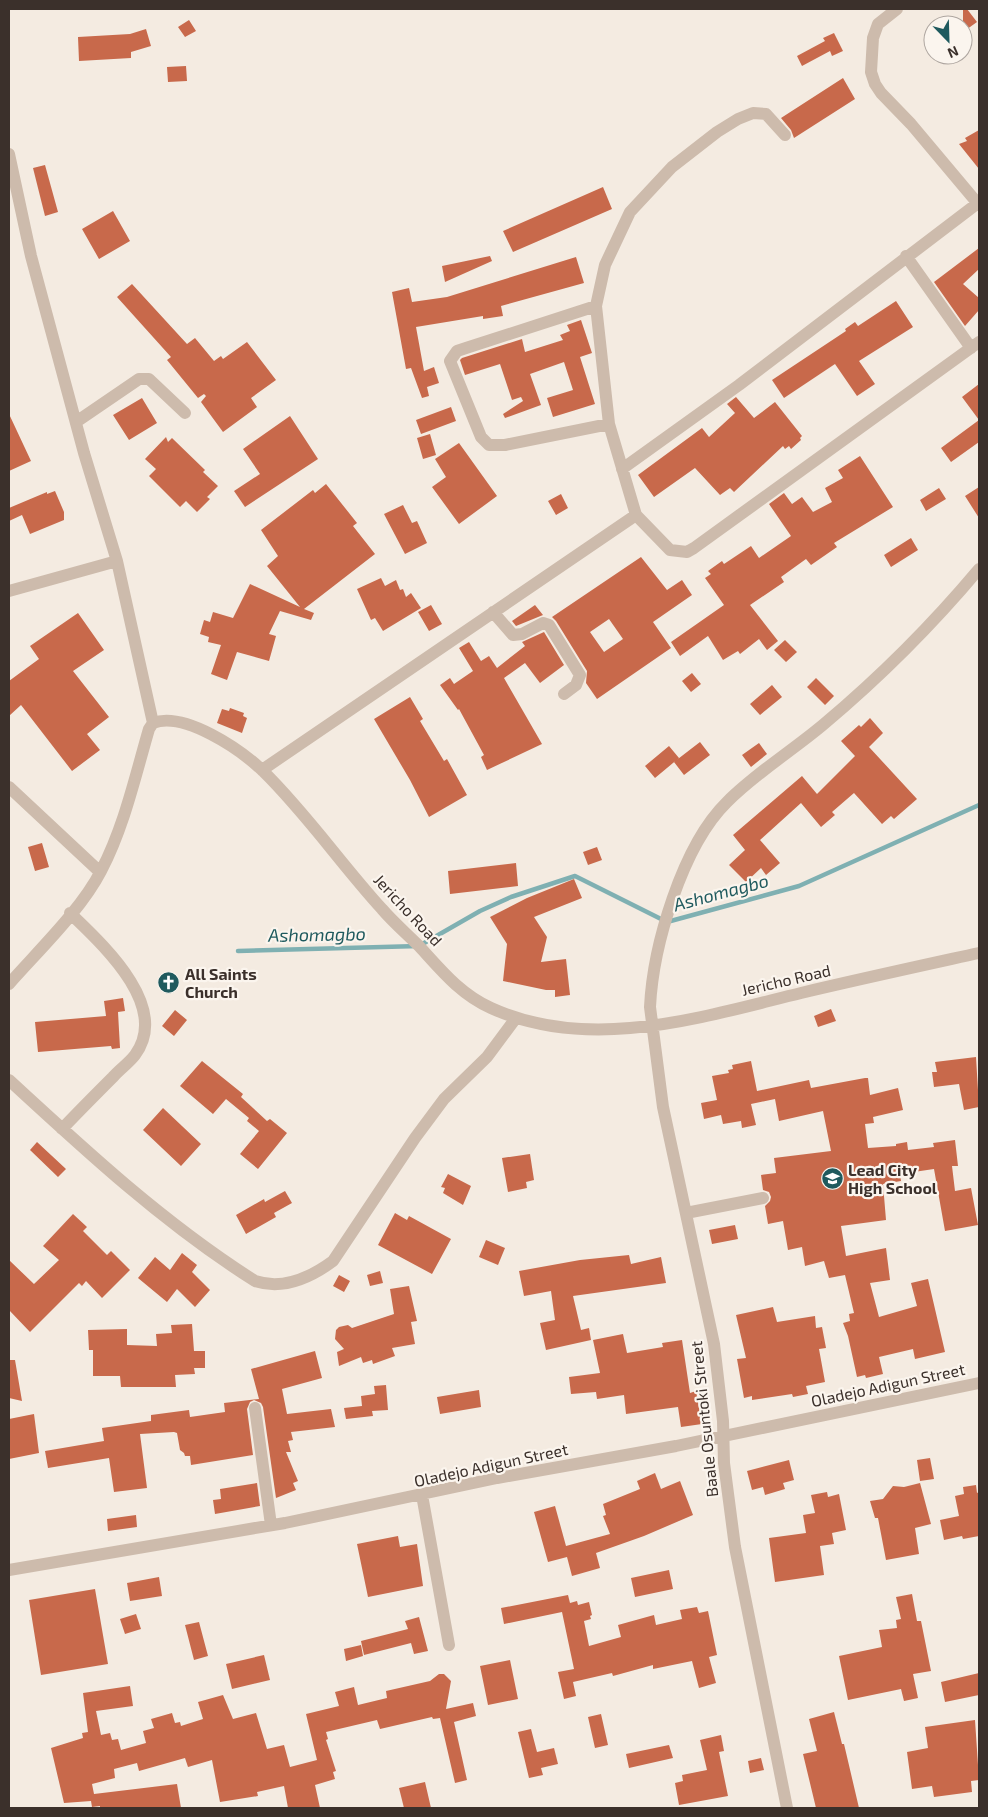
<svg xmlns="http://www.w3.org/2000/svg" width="988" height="1817" font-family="'Exo 2',sans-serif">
	<rect width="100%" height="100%" fill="#f4ebe1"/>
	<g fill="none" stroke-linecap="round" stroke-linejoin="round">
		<path stroke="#7fb0b2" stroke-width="4.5" d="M238 951 419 946 480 911 511 897 575 876 667 922 799 886 979 805"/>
	</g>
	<path fill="#c8694b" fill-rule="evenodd" d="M963 9H967L977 22 963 32Z
		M189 20 196 31 185 37 178 27Z
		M146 29 151 46 131 52V58L79 61 78 37 130 34Z
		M834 33 843 51 832 56 830 51 802 66 797 56 825 41 823 38Z
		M186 66 187 81 168 82 167 67Z
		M843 78 855 99 794 138 791 130 781 118Z
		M979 130V169L959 144 967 141 965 138Z
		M45 165 58 212 45 216 33 168Z
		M603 187 612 209 513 252 503 231Z
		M113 211 130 241 99 259 82 229Z
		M979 248V269L963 284 979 298V310L965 326 934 282Z
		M490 256 492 261 445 282 442 266Z
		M576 257 584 283 501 306 503 316 483 319V316L416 327 424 371 434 367 439 383 427 387 429 396 422 398 411 368 406 369 392 292 409 288 412 302 447 297Z
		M132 284 187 344 195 338 214 361 221 356 223 359 247 342 276 380 251 398 257 407 223 432 201 402 206 396 204 394 198 398 167 360 171 357 117 297Z
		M896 301 913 327 859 361 875 384 857 396 835 364 784 398 772 380 846 331 845 329 855 322 858 326Z
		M581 320 592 353 580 357 595 404 553 417 547 398 573 390 564 362 530 374 541 405 505 418 503 414 523 401 521 397 512 400 500 364 465 375 460 360 462 358 522 339 525 352 563 340 560 335 570 331 567 325Z
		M979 384V420L962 397Z
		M736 397 754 418 775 402 802 436 800 438 801 440 791 449 789 446 785 449 783 446 734 492 730 488 720 495 695 468 654 497 638 475 702 428 709 437 735 413 727 404Z
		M142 398 157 423 129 440 113 415Z
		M451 407 456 421 421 434 416 420Z
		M9 414 31 461 9 471Z
		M290 416 318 459 245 507 234 491 260 474 243 449Z
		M979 420V442L951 462 941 448Z
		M430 434 436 455 423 459 417 438Z
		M166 437 168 442 172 438 205 470 203 472 218 486 207 497 210 499 197 512 186 501 180 507 149 476 156 469 145 459Z
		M459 443 497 496 459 524 432 487 446 477 435 459Z
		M860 456 893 507 834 543 837 547 811 565 806 559 781 577 784 582 750 605 778 641 767 650 759 639 740 654 738 651 723 660 708 636 680 656 671 642 724 605 705 578 711 574 708 571 722 561 724 564 751 546 759 558 791 536 769 504 784 493 792 504 802 497 813 512 832 502 825 488 843 478 838 470Z
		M326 484 357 523 353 526 375 554 304 609 314 613 311 620 280 611 269 634 276 636 269 661 237 652 227 680 211 674 221 645 208 642 209 637 200 634 204 620 210 622 213 612 233 618 250 584 300 607 267 566 278 556 261 530 313 490 315 493Z
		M979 487V518L965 496Z
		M939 488 946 499 926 511 920 500Z
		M55 491 64 512V520L30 534 22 515 9 521V508L47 492V494Z
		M561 494 568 508 556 515 548 501Z
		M403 505 412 523 417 521 427 543 405 554 384 514Z
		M911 538 918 550 891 567 884 555Z
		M641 557 667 590 682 580 692 595 653 622 671 648 597 699 586 683 587 671 556 621 552 617ZM609 619 623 639 604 652 590 632Z
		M381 578 385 586 396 580 400 590 403 589 406 597 411 593 421 608 383 631 375 618 371 620 357 589Z
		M431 605 442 624 429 631 418 612Z
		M535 605 543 615 516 626 512 621Z
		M78 613 104 650 73 671 109 717 87 734 100 750 72 771 21 705 9 716V681L39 659 30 646Z
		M544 632 564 665 540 683 525 663 504 678 542 744 487 770 481 757 484 755 459 709 458 710 440 685 450 678 454 684 473 671 459 648 469 642 481 661 489 656 497 668 525 646 522 642Z
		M785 640 797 652 786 662 774 650Z
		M692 673 701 684 691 692 682 681Z
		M816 678 834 696 825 705 807 687Z
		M772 685 782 697 760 715 750 704Z
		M410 697 423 719 420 721 444 761 447 759 467 795 429 817 410 780 374 719Z
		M230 708 244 713 243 716 247 718 242 733 217 723 222 709 229 711Z
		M870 718 883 733 869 747 917 799 894 819 891 816 882 824 854 793 832 812 835 815 821 827 801 803 760 840 780 863 766 875 761 868 746 882 729 865 745 850 733 835 802 776 817 794 855 756 841 741 859 725 861 727Z
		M700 742 710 755 684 775 674 762Z
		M759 743 767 754 751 767 742 755Z
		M669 746 679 758 655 778 645 766Z
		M42 843 49 867 35 871 28 847Z
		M597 847 602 860 588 865 583 852Z
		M516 863 518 886 450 894 448 871Z
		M574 879 582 898 534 917 547 937 541 962 566 959 570 995 555 997V990H546L503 981 507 944 490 917 527 898Z
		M123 998 125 1011 118 1012 120 1048 112 1049 111 1046 38 1052 35 1022 106 1016 104 1001Z
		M831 1009 836 1021 818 1027 814 1016Z
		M175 1010 187 1020 174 1036 162 1026Z
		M976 1057 979 1107 964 1110 959 1084 934 1087 932 1072H937L935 1062Z
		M202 1061 243 1094 241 1097 267 1121 270 1119 287 1133 258 1169 240 1154 259 1131 247 1121 249 1118 226 1099 213 1114 180 1086Z
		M751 1061 757 1091 809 1080 811 1088 865 1078H868L870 1095 898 1088 903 1110 873 1117 874 1123 865 1124 868 1148 896 1146V1144L907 1142 908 1150 934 1147 933 1143 955 1140 958 1166H952L955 1191 971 1188 978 1225 945 1231 934 1169 900 1174 901 1181 883 1184 886 1220 841 1226 846 1256 886 1248 890 1280 870 1283 879 1317 917 1306 911 1283 928 1279 945 1352 915 1359 913 1349 879 1357 883 1374 866 1378 865 1375 857 1377 848 1336 843 1323 850 1321 849 1314 854 1313 845 1275 829 1278 824 1261 805 1266 802 1247 788 1250 783 1221 768 1224 765 1206 770 1201 771 1197 769 1192 763 1190 761 1175 776 1173 774 1158 831 1151 823 1111 779 1121 775 1099 751 1104 756 1125 742 1128 741 1121 723 1124 721 1115 704 1119 701 1103 717 1100 712 1076 729 1073 728 1070 733 1069 732 1065Z
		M163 1108 201 1144 181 1166 143 1130Z
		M37 1142 66 1169 58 1177 30 1150Z
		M530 1154 534 1180 526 1182 527 1188 508 1192 502 1158Z
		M448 1174 471 1186 463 1205 443 1193 445 1188 441 1187Z
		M285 1191 292 1203 274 1213 276 1217 246 1234 236 1215 264 1199 265 1202Z
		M395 1213 407 1220 409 1216 451 1239 432 1274 378 1245Z
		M73 1214 87 1227 83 1231 107 1255 111 1251 130 1270 102 1298 86 1281 82 1286 79 1283 30 1332 9 1310V1260L34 1284 59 1260 43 1246Z
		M735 1225 738 1239 712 1244 709 1230Z
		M486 1240 505 1248 498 1265 479 1257Z
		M182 1253 197 1265 192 1272 210 1290 195 1307 177 1289 167 1302 138 1278 155 1257 170 1270Z
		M629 1255 631 1264 661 1257 666 1283 573 1296 581 1330 589 1328 591 1340 546 1350 540 1323 555 1320 551 1291 524 1296 519 1271 580 1260Z
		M380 1271 383 1283 370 1286 367 1275Z
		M339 1275 350 1281 344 1292 333 1286Z
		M409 1286 417 1321 411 1322 415 1344 392 1348 395 1356 373 1364 372 1360 363 1363 361 1357 339 1366 337 1352 344 1349 335 1339 336 1330 339 1327 348 1325 352 1328 394 1314 390 1289Z
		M773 1307 777 1322 815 1316 816 1328 822 1327 826 1348 819 1349 825 1382 806 1386 808 1394 793 1397 792 1394 752 1400V1396L744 1398 737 1359 746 1358 736 1315Z
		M192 1324 194 1351H205V1368H194L195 1374 175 1375 176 1387H121L120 1376H93V1350H89L88 1330 127 1329V1345L157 1346 156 1334 172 1333 171 1325Z
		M623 1334 627 1353 663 1347 662 1343 682 1340 690 1393 696 1391 702 1424 681 1427 678 1407 626 1414 624 1395 597 1399 596 1392 571 1394 569 1377 600 1373 593 1340Z
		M315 1351 322 1378 282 1389 287 1414 331 1409 335 1427 291 1432 293 1440 288 1441 291 1452H286L298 1481 293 1483 296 1490 276 1498 263 1407 261 1403 254 1400 250 1402 247 1409 253 1455 191 1465 190 1456H185L184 1453 180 1450 177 1433 174 1432 140 1434 147 1488 114 1492 109 1458 48 1468 45 1451 104 1441 102 1428 151 1421V1415L189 1410 190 1417 225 1412 224 1403 259 1399 251 1369Z
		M9 1360H15L22 1401 9 1398Z
		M386 1385 388 1410 372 1411 373 1416 346 1419 344 1408 362 1406 361 1396 375 1394 374 1386Z
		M479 1390 481 1407 440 1414 437 1397Z
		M34 1414 39 1453 9 1459V1419Z
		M930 1458 934 1479 920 1481 917 1460Z
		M789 1460 794 1480 783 1483 785 1489 765 1495 763 1487 752 1490 747 1471Z
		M655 1473 661 1489 680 1481 693 1515 644 1536 596 1553 600 1568 572 1576 567 1557 548 1562 534 1512 555 1506 566 1546 610 1534 603 1516 606 1515 603 1504 640 1489 637 1481Z
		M257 1483 260 1506 215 1514 213 1500 221 1499 220 1489Z
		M920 1483 931 1524 915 1528 919 1554 886 1560 878 1518H875L870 1501 883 1499 893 1486 904 1487Z
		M976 1485 977 1493 979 1492V1536L963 1539 962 1536 944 1540 940 1520 959 1516 955 1496 964 1494 963 1487Z
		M827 1492 828 1497 839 1494 846 1530 832 1533 834 1544 820 1546 824 1575 775 1582 769 1538 806 1533 803 1515 815 1513 811 1495Z
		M136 1515 137 1527 108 1531 107 1519Z
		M398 1536 400 1547 417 1544 423 1586 368 1597 357 1544Z
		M669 1570 673 1589 635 1597 631 1578Z
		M159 1577 162 1596 130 1601 127 1583Z
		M95 1589 108 1664 41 1675 29 1600Z
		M912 1594 917 1621H921L931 1671 913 1674 918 1698 904 1701 901 1689 848 1700 839 1656 882 1647 879 1630 897 1628 896 1620 901 1619 896 1597Z
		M568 1595 570 1603 577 1601 578 1605 589 1602 592 1615 590 1616 591 1619 584 1621 589 1646 621 1637 618 1625 654 1615 656 1625 682 1619 680 1610 697 1607 699 1613 708 1611 717 1655 709 1657 716 1683 699 1688 692 1661 653 1669V1665L613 1676 612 1673 573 1682 576 1696 564 1699 558 1672 574 1669 562 1612 504 1624 501 1608Z
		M136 1614 141 1629 125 1634 120 1619Z
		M419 1617 428 1651 414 1654 411 1643 364 1655 361 1641 408 1629 405 1621Z
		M199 1622 208 1656 194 1660 185 1625Z
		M361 1645 363 1656 346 1661 344 1649Z
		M264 1655 270 1680 232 1689 226 1664Z
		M510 1660 518 1699 488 1705 480 1666Z
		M979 1673V1695L945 1702 941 1682Z
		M439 1674H444L451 1681 446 1709 473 1703 476 1716 454 1722 467 1780 455 1783 440 1718 433 1719 432 1717 380 1729 377 1720 326 1732 328 1739 326 1740 336 1771 333 1772 335 1779 315 1785 320 1808H288L284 1786 257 1792 258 1796 220 1802 212 1760 188 1767 185 1758 139 1771 137 1763 114 1769 115 1778 92 1784 94 1794 177 1784 181 1808H100V1806L92 1807 91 1801 64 1803 51 1748 83 1738 82 1733 88 1732 83 1693 130 1686 133 1706 96 1711 101 1735 110 1733 112 1740 118 1739 121 1750 146 1743 143 1731 154 1728 151 1719 172 1713 175 1723 180 1722 181 1726 203 1719 198 1702 223 1695 233 1719 256 1713 267 1749 284 1745 290 1767 317 1760 306 1714 339 1706 335 1692 354 1687 358 1705 387 1698 386 1691 430 1681Z
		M834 1712 842 1744H844L859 1808H816L803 1754 817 1751 809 1719Z
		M601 1714 608 1745 595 1748 588 1717Z
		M975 1720 979 1780 971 1781 972 1792 934 1797 932 1786 912 1789 907 1752 928 1748 925 1727Z
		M531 1729 537 1752 554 1748 558 1764 541 1768 543 1775 529 1778 518 1732Z
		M721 1735 724 1751 719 1752 728 1796 679 1805 675 1783 683 1781 682 1775 707 1770 700 1740Z
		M669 1745 673 1758 629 1768 626 1754Z
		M761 1758 764 1770 750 1773 748 1761Z
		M425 1782 431 1808H404L399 1788Z"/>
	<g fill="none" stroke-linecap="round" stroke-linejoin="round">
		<path stroke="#cdbbac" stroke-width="12" d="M897 9 878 24 873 38 871 72 875 84 881 93 911 124 979 205
			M9 154 31 256 84 453 117 561 153 723
			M906 256 971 348
			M596 306 466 348 457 351 450 361 481 437 489 445H505L609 424
			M76 422 139 379H149L185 413
			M622 469 739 385 978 203
			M636 515 609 424 596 306 605 265 630 212 672 167 717 132 738 119 753 113 766 114 785 135
			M9 591 117 561
			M493 612 513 635 522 634 543 623 549 625 580 675 576 685 564 694
			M262 770 636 515 670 550 687 552 694 548 979 342
			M9 787 100 872
			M9 984C38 951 81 910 101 871 124 827 135 777 149 729L153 723C184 711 240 749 263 771 306 813 341 864 382 909 393 922 407 934 419 946 441 970 460 994 491 1008 590 1053 702 1017 801 993 860 979 920 966 979 953
			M9 1080C87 1152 165 1224 255 1281 282 1290 310 1278 333 1261L415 1138 444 1099 487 1057 516 1018
			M62 1129C79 1111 96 1094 113 1077 120 1069 129 1063 135 1055 171 1006 102 944 70 913
			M686 1213 763 1198
			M255 1408 271 1525
			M422 1495 449 1645
			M9 1570 285 1523 497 1478 676 1446 979 1383
			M787 1808 735 1547 724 1463 723 1421 714 1344 663 1107 650 1007C653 946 682 846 727 802 757 772 792 751 824 724 880 677 932 625 979 569"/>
	</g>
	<defs>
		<symbol id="church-disc" viewBox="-11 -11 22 22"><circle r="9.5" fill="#1f5a5e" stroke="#fbf5ee"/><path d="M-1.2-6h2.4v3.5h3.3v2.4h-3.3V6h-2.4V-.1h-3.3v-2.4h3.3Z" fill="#fff"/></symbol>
		<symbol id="school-disc" viewBox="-11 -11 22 22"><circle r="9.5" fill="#1f5a5e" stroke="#fbf5ee"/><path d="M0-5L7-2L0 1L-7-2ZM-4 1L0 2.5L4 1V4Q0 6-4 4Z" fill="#fff"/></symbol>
	</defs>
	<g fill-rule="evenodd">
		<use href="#church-disc" x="156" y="970" width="25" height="25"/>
		<use href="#school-disc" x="820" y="1166" width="25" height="25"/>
	</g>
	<g text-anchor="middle" stroke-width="4.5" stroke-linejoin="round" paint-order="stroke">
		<g font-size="16" fill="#3b302b" stroke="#fbf5ee">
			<text transform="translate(408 910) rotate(47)" y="6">Jericho Road</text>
			<text transform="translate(786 980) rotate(-13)" y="6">Jericho Road</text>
			<text transform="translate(888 1385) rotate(-12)" y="6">Oladejo Adigun Street</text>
			<text transform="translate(704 1419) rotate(-96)" y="6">Baale Osuntoki Street</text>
			<text transform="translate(491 1465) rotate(-12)" y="6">Oladejo Adigun Street</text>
		</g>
		<g font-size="16" font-weight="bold" fill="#3b302b" stroke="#fbf5ee" text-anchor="start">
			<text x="185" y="980">All Saints<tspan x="185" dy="18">Church</tspan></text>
			<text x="848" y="1176">Lead City<tspan x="848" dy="18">High School</tspan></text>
		</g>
		<g font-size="18" font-style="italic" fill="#1f5a5e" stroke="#fbf5ee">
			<text transform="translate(721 893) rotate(-15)" y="6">Ashomagbo</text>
			<text transform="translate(317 935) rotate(-1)" y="6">Ashomagbo</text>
		</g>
	</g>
	<rect width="988" height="1817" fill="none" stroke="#3b302b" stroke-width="20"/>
	<g transform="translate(948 40) rotate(157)"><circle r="24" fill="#fbf5ee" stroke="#aea6a0"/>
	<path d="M0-4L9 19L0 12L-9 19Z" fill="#1f5a5e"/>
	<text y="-8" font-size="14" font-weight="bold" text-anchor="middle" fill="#3b302b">N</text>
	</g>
</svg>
